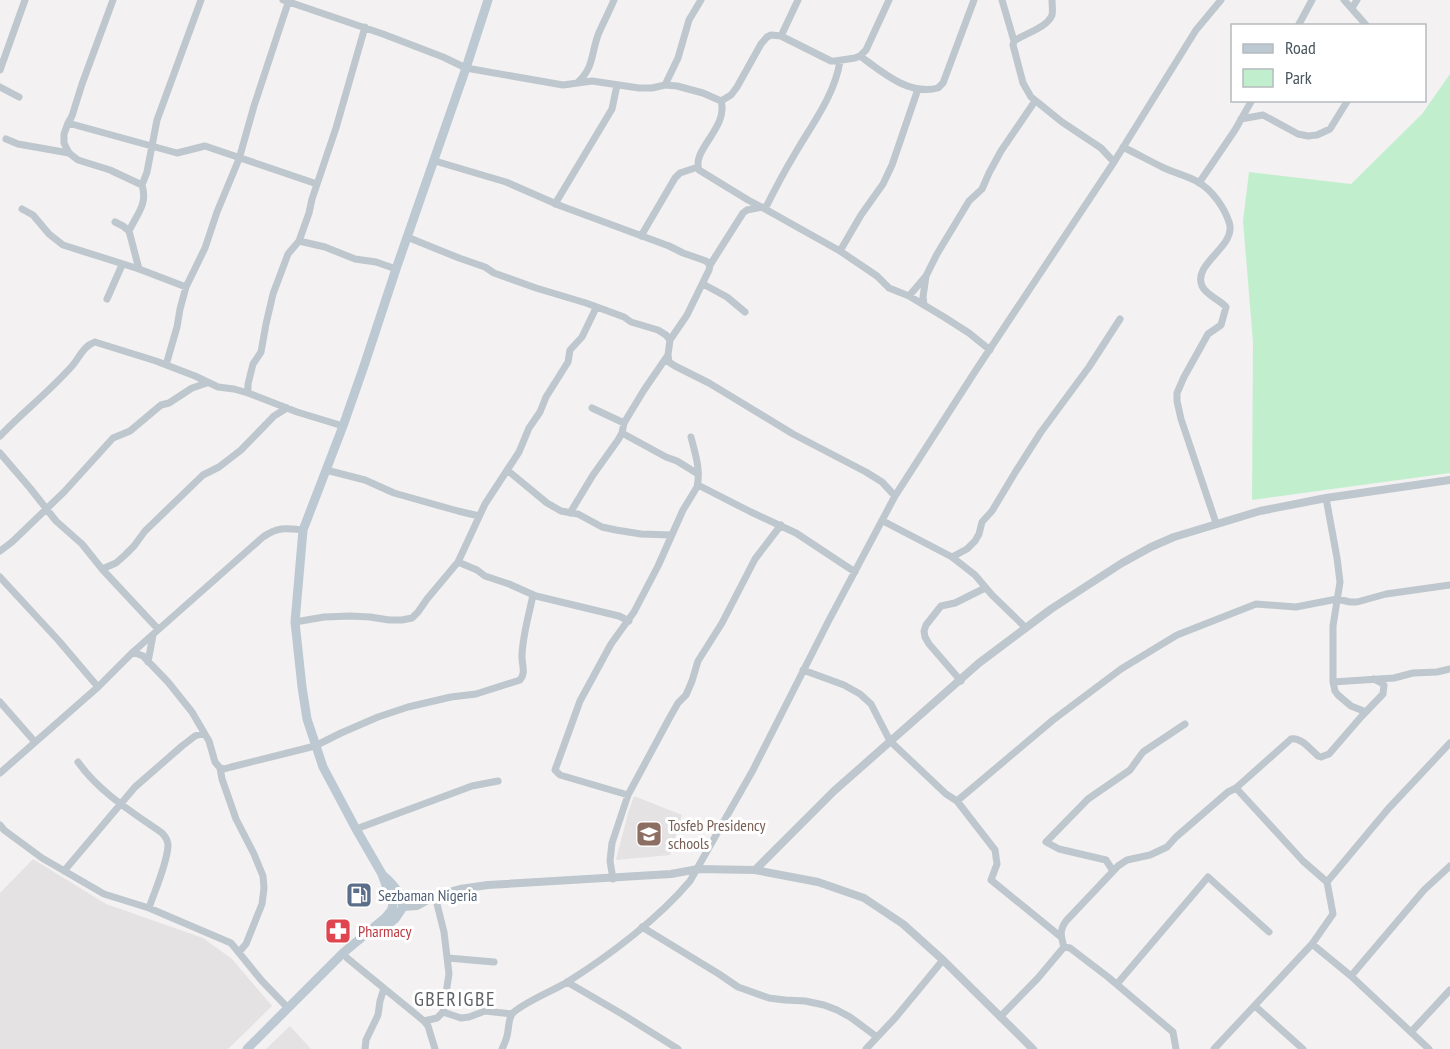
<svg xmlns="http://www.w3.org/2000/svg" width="1450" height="1049" font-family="'PT Sans Narrow',sans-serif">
	<rect width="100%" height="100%" fill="#f3f1f1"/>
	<path fill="#e4e2e3" d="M634 796 682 815 670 855 616 860 628 813Z
		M33 859 106 904 203 938 232 959 272 1006 228 1049H0V893Z
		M290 1026 311 1049H266Z"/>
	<path fill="#c1efce" d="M1450 74V473L1252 500 1253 342 1243 221 1249 172 1351 184 1422 114Z"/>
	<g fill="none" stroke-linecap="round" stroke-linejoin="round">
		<path stroke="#bdc7cd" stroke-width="7" d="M113 0 82 84 72 116 68 123 64 134V143L69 153 78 160 110 170 142 185C148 204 137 214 129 231
			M283 0 383 34 443 57 466 68 563 85 592 81 639 88H652L665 85 677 86 703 93 721 101
			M1002 0 1014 41
			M1052 0C1052 5 1053 11 1052 15 1047 28 1024 34 1014 41L1013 45 1023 83 1031 97 1062 122 1101 148 1114 162
			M1344 0 1367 26
			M1352 8 1357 0
			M1298 26 1312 0
			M781 36 798 0
			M860 56C882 72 909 96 938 88L943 83 974 0
			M0 70 25 0
			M577 83C594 68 591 54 598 35 603 23 609 12 614 0
			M665 85 678 58 689 20 701 0
			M0 87 19 97
			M721 101C729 127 691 150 699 170L748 200 765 209 840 251 877 276 889 288 909 296 944 317 969 333 990 350
			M721 101 731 95 737 87 761 44 767 37 771 35 781 36 831 61H835L855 58 860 56 866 50 889 0
			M1241 119 1263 115 1298 134 1308 136 1317 135 1330 129 1348 100
			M68 123 177 153 205 146 317 184
			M6 139 18 144 69 153
			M1123 147C1137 154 1150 161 1164 168 1175 173 1188 176 1198 182 1212 190 1224 207 1229 222 1238 246 1192 263 1202 286 1206 295 1220 300 1226 307L1221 325 1208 334 1184 377 1177 393V401L1181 419 1216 523
			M435 161 506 182 561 206 669 246 683 253 706 261 710 265
			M1199 183 1235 130 1252 100
			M142 185 147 172 157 120 201 0
			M555 204 612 109 617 85
			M22 209 33 215 49 234 63 245 139 269 186 287
			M765 209C775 189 785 170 796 152 813 123 835 94 840 61
			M115 222 123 226 129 231 139 269
			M641 236 675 178 680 173 698 167
			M407 237 459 258 485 267 494 273 536 288 586 303 624 317 631 322 658 330 666 335 670 340 668 355 669 362 675 366 709 383 793 434 866 472 882 482 895 496
			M299 241 325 247 355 259 376 262 396 269
			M840 251 861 215 883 184 892 165 918 89
			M703 284 727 297 745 312
			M909 296 926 276 937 254 969 201 982 189 989 173 1001 151 1035 101
			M107 299 122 265
			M924 305 923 297 926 276
			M670 340 687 315 709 270 710 265 743 213 747 210 762 207
			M166 365 177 327 180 309 186 287 205 248 217 212 239 159 254 106 288 3
			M248 393V384L253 364 261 352 266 324 273 294 288 254 299 241 309 213 312 199 336 128 365 27
			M592 408 624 423
			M622 433 666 457 677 461 698 474
			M0 436C23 412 50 391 72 366 80 357 83 346 95 342L156 361 195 376 218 387 234 389 248 393 297 412 343 426
			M0 453 30 488 56 521 82 544 102 569 158 629
			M326 470 365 480 394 493 458 511 479 516
			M507 470 547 503 561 511 578 514 602 527 616 530 641 534 671 535
			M698 485 751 512 796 533 855 572
			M1326 498 1337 558 1340 582 1333 626V682L1335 691 1338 695 1351 706 1366 712
			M570 513 593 475 618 440 622 433 624 423 644 390 668 355
			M883 521 952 557 975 575 992 595 1026 628
			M0 551 12 542 64 492 113 438 130 431 161 405 169 403 192 388 207 383
			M952 557 967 549 975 541 979 534 982 522 992 511 1016 471 1041 432 1089 367 1120 319
			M458 562 477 570 485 576 509 584 536 596 619 616 629 621
			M102 569 116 563 125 555 134 546 145 531 203 475 219 467 241 450 274 416 287 408
			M0 577 59 641 98 687
			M295 622 324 617 351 616 370 617 389 620H402L412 618 418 612 427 599 458 562 485 504 519 452 529 428 540 412 546 397 568 362 570 350 582 337 596 308
			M133 652 143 656 168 682 192 712 209 741 215 762 220 768 222 779 236 819 254 854 263 876 264 888 262 904 246 944 239 952
			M148 662 153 635
			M803 670 844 685 860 694 871 704 890 741 946 794 957 801 995 850 997 864 991 880 1061 937
			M961 681 929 644 925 637 924 631 926 625 941 606 955 603 985 588
			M1333 682 1394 678 1413 673 1437 672 1450 669
			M0 702 35 742
			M78 762C99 792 132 812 162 833 166 837 168 840 168 846 167 864 155 890 149 908
			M220 768 224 769 231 767 315 746 341 733 378 717 408 707 451 697 476 694 520 680C526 673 522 666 522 657 522 637 529 615 533 595
			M0 773 98 687 133 652 263 537C278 527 285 528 303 530
			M1236 788 1303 861 1327 882
			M628 795 560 775 555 770 580 701 611 644 634 612 658 566 683 510 697 487C701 470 695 453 691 437
			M957 801 1053 720 1121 669 1177 635 1256 604 1296 607 1337 599 1350 602H1357L1386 594 1450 585
			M0 825 4 830 42 858 104 894 149 908 231 943 262 981 288 1008
			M356 829 472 786 498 781
			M64 871 135 787 182 746 195 736 204 733
			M1113 871 1106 860 1059 849 1046 842 1088 799 1130 770 1143 752 1185 724
			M613 879 610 861 612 843 628 795 670 717 678 703 686 695 692 681 698 661 722 623 755 559 781 525
			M642 927 719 974 738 987 769 998 785 1000 805 1001 824 1005 837 1010 850 1017 877 1037
			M1312 944 1351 976 1429 1049
			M1064 947C1061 936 1059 931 1066 921L1118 866 1127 860 1150 855 1167 847 1176 837 1228 792 1236 788 1291 739C1301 737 1310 749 1318 756L1321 757 1329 754 1361 717 1383 694 1384 685 1380 682 1374 679
			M1064 947 1070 948 1108 977 1173 1032 1176 1049
			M347 958 424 1021 428 1026 435 1049
			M448 958 494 962
			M1351 976 1424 890 1450 866
			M567 982 622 1014 678 1049
			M1117 984 1208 877 1269 932
			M1255 1006 1303 1049
			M443 1012 461 1018 469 1017 485 1011 512 1014
			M1000 1017 1038 978 1064 947
			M424 1021 437 1018 443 1012 449 974 444 932 435 896
			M1411 1032 1450 990
			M365 1049 366 1040 378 1015 380 1001 384 988
			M502 1049C504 1045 506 1040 507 1036 509 1029 508 1020 512 1014 522 1003 555 990 569 981 610 955 659 918 690 881L753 770 828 622 895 496 976 370 1114 162 1196 30 1221 0
			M866 1049 896 1017 943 960
			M1214 1049 1312 944 1333 914 1327 882 1388 809 1450 743"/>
		<path stroke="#bdc7cd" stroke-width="8" d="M755 870 834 791 979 663 1051 609 1122 563 1151 547 1174 537 1260 511 1326 498 1450 480
			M403 907 417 906 435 896 460 889 488 885 671 874 698 869 755 870 818 882 864 898 903 924 943 960 1033 1049"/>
		<path stroke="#bdc9d2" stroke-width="9" d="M374 935 395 919 403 907C401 893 394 885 384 876
			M247 1049 343 953 385 918 391 911 393 905 382 874 356 829 323 767 307 719 302 687 295 622 303 530 343 426 364 366 396 269 466 68 488 0"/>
	</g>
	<defs>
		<symbol id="school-square" viewBox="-11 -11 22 22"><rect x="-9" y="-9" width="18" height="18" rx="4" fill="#8d6e63" stroke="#fff"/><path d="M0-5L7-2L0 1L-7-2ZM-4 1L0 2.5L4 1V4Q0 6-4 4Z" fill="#fff"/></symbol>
		<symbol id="fuel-square" viewBox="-11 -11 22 22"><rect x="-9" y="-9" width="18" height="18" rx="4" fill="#5c6f8a" stroke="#fff"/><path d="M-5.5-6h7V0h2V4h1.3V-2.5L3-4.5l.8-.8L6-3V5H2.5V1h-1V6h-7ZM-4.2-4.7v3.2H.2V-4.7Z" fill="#fff"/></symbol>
		<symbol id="pharmacy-square" viewBox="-11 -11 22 22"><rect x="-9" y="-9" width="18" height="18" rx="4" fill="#e0444e" stroke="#fff"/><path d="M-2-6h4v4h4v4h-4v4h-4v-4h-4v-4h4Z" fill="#fff"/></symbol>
	</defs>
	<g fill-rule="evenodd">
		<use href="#school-square" x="634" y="819" width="30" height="30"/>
		<use href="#fuel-square" x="344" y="880" width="30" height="30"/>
		<use href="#pharmacy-square" x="323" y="916" width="30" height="30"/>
	</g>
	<g text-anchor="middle" stroke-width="6" stroke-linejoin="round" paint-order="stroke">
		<g font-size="16" fill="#785e54" stroke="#fff" text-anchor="start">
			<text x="668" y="831">Tosfeb Presidency<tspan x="668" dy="18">schools</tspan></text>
		</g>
		<g font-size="16" fill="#4e5e75" stroke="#fff" text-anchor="start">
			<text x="378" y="901">Sezbaman Nigeria</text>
		</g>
		<g font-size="16" fill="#be3a42" stroke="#fff" text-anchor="start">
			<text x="358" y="937">Pharmacy</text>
		</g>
		<g font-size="20" letter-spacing="1.5" fill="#5d6266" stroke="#fff">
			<text x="455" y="1006">GBERIGBE</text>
		</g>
	</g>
	<rect x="1231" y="24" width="195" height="78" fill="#ffffff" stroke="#b6bbbf" stroke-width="1.5"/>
	<rect x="1243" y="44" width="30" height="9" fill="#bdc9d2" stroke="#b6bbbf" stroke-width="1.5"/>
	<text x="1285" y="54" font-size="18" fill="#49565e">Road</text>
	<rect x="1243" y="69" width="30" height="18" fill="#c1efce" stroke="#b6bbbf" stroke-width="1.5"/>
	<text x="1285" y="84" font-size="18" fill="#49565e">Park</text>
</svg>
